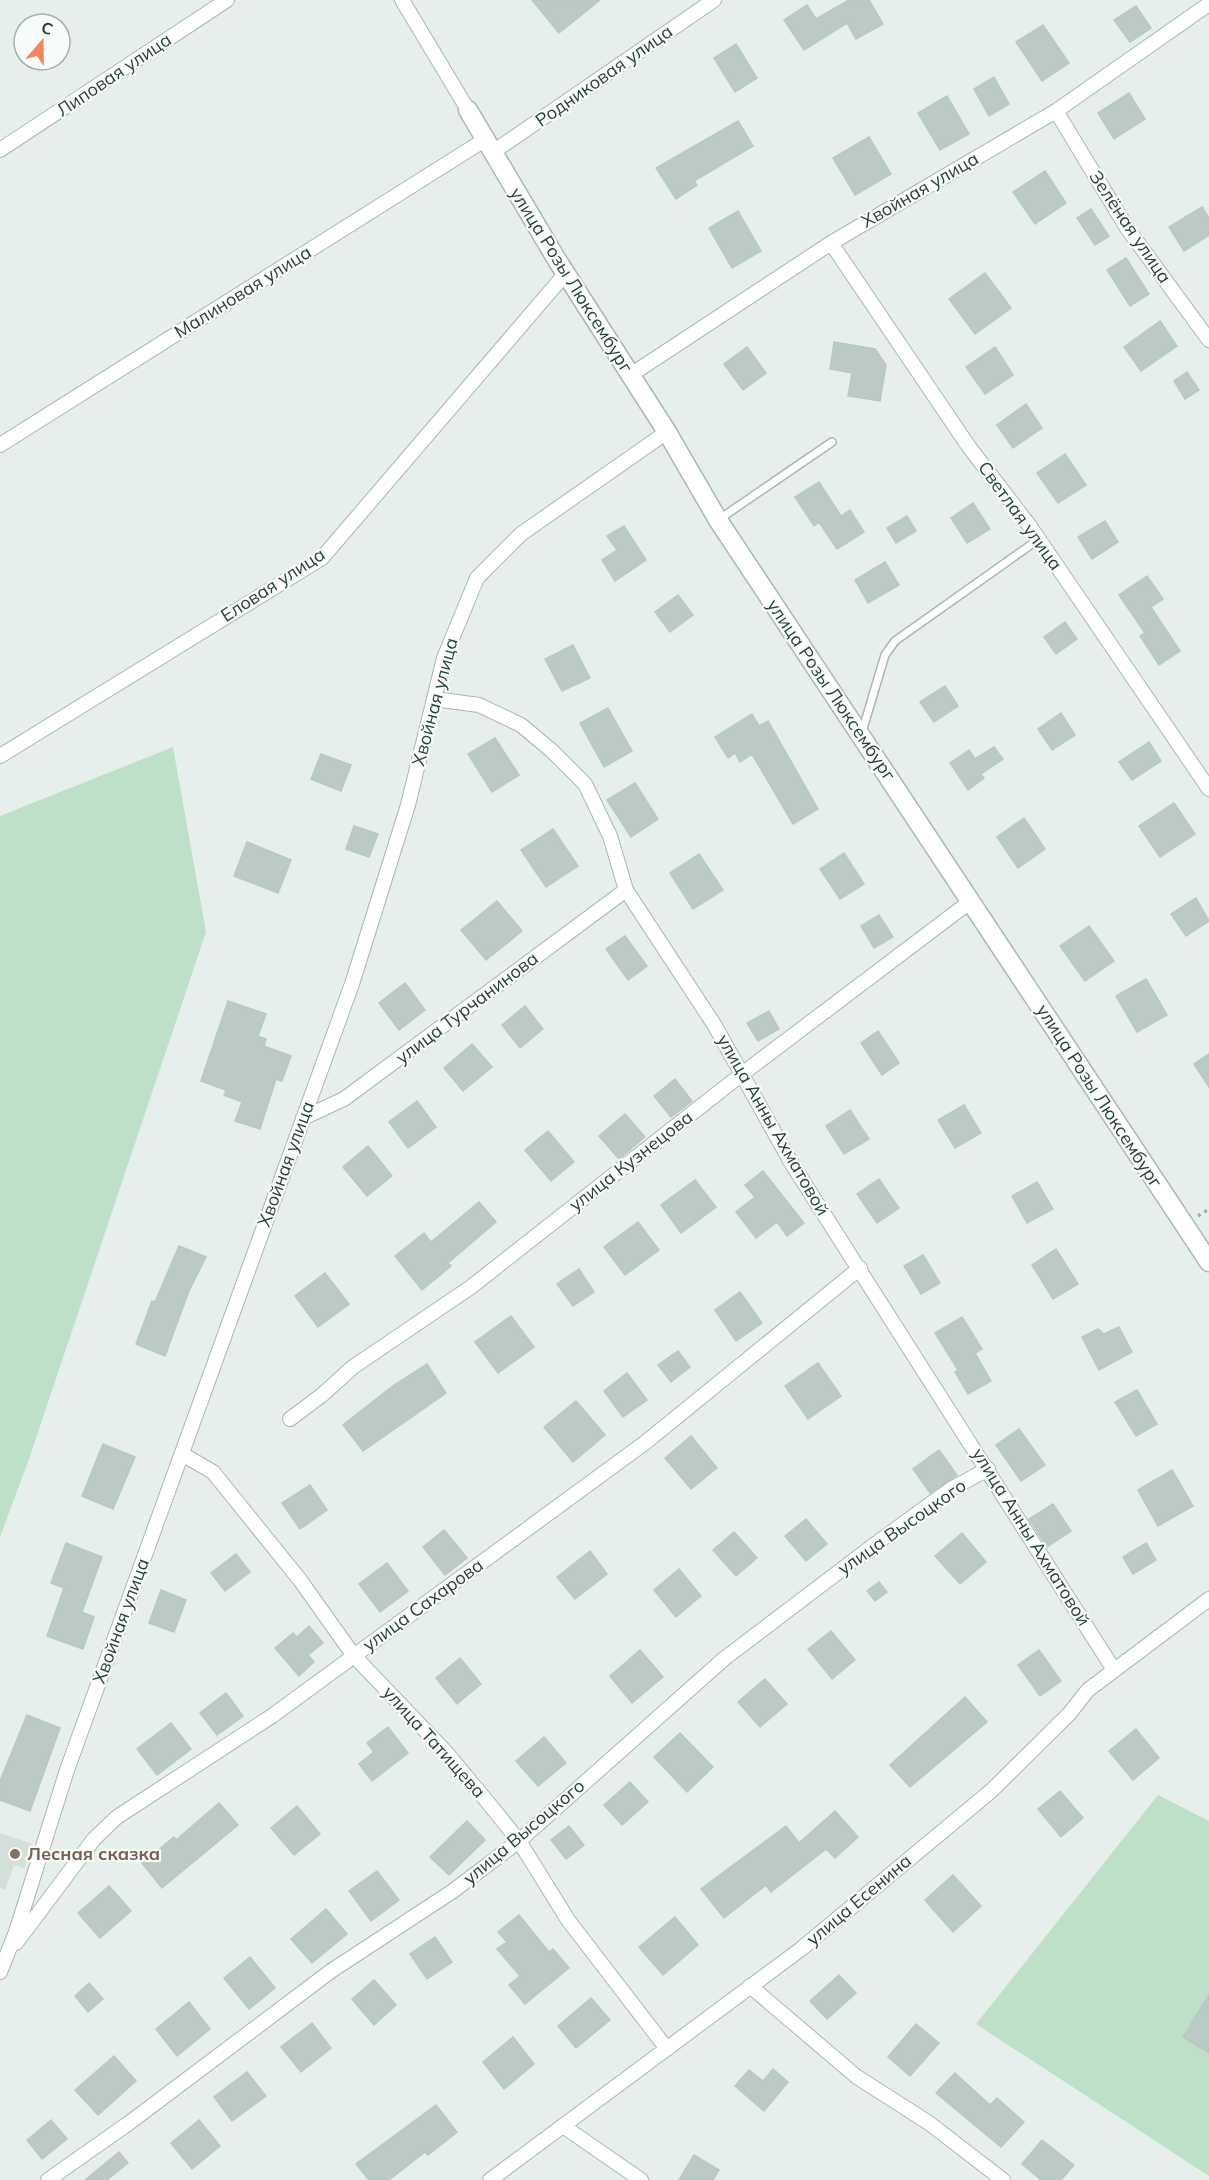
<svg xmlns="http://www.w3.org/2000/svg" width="1209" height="2180" font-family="Mulish,sans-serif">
	<rect width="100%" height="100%" fill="#e6efeb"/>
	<path fill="#d4dfda" d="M0 1833 33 1844 24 1868 14 1865 5 1890 0 1888Z"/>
	<path fill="#bfe0c8" d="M173 747 206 932 29 1459 0 1537V816Z
		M1158 1795 1209 1821V2176L976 2024Z"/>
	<path fill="#bbcac4" stroke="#b8c9c2" stroke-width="1.5" d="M532 0H600L559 33Z
		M849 0H869L883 24 856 39 847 23 804 50 784 20 807 5 816 19Z
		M1136 6 1151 28 1130 42 1114 20Z
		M1043 25 1069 63 1042 81 1016 42Z
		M736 44 757 78 735 92 714 58Z
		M994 77 1009 104 989 116 974 89Z
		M1129 93 1145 119 1114 139 1098 113Z
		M947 96 969 134 940 150 918 113Z
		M738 121 753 146 694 181 697 185 676 199 656 168Z
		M869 137 891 174 855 195 833 158Z
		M1045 171 1066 203 1035 224 1013 192Z
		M1202 207 1209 218V235L1184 251 1169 227Z
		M1091 209 1109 236 1095 245 1077 218Z
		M738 211 761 251 732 268 709 228Z
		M1126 258 1149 294 1130 306 1107 270Z
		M985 273 1011 308 975 334 949 299Z
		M1160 321 1177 346 1141 371 1124 347Z
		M834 342 875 349 886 365 880 401 848 396 852 373 830 369Z
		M747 347 766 373 743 390 724 364Z
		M995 347 1013 375 985 394 966 367Z
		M1187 372 1199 390 1185 399 1174 381Z
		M1026 404 1042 428 1013 448 997 425Z
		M1065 454 1086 485 1058 503 1037 473Z
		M819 482 841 516 850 510 864 532 837 549 819 522 814 526 795 497Z
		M973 503 990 529 967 543 951 518Z
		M907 516 916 531 896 543 887 528Z
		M1105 521 1118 542 1092 559 1078 537Z
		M624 526 646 560 615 581 602 560 617 550 607 536Z
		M885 562 899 585 868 603 855 580Z
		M1147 576 1163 599 1151 607 1180 651 1159 665 1140 636 1145 633 1119 595Z
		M678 595 693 615 670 632 655 612Z
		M1065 622 1077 639 1056 654 1044 637Z
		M573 645 590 678 562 691 545 659Z
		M945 686 958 706 934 722 920 702Z
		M608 708 632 751 604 767 580 723Z
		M1061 713 1075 735 1052 750 1038 729Z
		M752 714 759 726 768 721 818 809 793 824 752 754 740 762 735 753 728 758 715 737Z
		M495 738 519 775 492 792 468 754Z
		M1149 742 1161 761 1132 780 1119 762Z
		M994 747 1003 759 981 774 984 778 968 790 950 763 969 750 975 759Z
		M321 754 351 765 341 791 311 779Z
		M635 783 658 819 631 837 607 800Z
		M1174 803 1195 834 1160 857 1139 826Z
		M1024 818 1045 849 1018 868 997 837Z
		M354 826 378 834 369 857 346 849Z
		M553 829 578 866 546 887 521 850Z
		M247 842 291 860 278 893 234 876Z
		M844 853 864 884 840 899 820 869Z
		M699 854 723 890 693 909 670 873Z
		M1196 898 1209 921 1186 936 1171 914Z
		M497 901 522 931 486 960 461 930Z
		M879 915 893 937 874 948 861 926Z
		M1089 926 1114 961 1085 981 1060 946Z
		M625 936 647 966 628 980 606 949Z
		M1146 979 1167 1015 1137 1032 1116 996Z
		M405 983 425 1010 399 1030 379 1003Z
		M228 1001 266 1014 258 1036 266 1039 264 1046 291 1056 282 1081 276 1079 260 1129 235 1121 242 1102 224 1095 226 1090 201 1081Z
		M525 1006 543 1029 520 1048 502 1025Z
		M769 1011 779 1029 758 1041 747 1023Z
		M878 1031 899 1063 882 1075 861 1043Z
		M472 1044 492 1067 463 1091 444 1068Z
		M1209 1054V1087L1194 1064Z
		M675 1079 692 1101 671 1117 654 1096Z
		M417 1101 436 1127 408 1148 389 1122Z
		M964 1105 981 1133 955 1148 938 1120Z
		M850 1110 869 1139 844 1154 826 1126Z
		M625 1114 645 1137 619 1159 599 1136Z
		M548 1131 574 1162 551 1181 525 1150Z
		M368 1146 392 1176 367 1196 343 1167Z
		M763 1171 804 1223 787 1236 777 1222 756 1238 736 1212 755 1197 745 1185Z
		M879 1179 899 1208 877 1223 857 1194Z
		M695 1180 716 1207 681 1233 661 1205Z
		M1037 1182 1053 1209 1027 1223 1012 1196Z
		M479 1202 496 1222 448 1263 451 1266 422 1290 395 1256 424 1233 431 1242Z
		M638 1222 659 1250 625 1275 604 1247Z
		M179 1246 206 1257 189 1291 165 1356 136 1344 152 1301 155 1302Z
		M1056 1249 1078 1284 1053 1299 1032 1265Z
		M923 1255 940 1283 921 1294 904 1266Z
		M579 1269 594 1292 573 1306 557 1284Z
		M325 1273 349 1304 318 1327 295 1296Z
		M740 1292 762 1323 736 1341 715 1310Z
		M511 1316 534 1347 498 1373 475 1342Z
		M962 1317 982 1349 975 1353 991 1381 968 1394 955 1372 958 1370 935 1333Z
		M1119 1327 1132 1352 1099 1370 1082 1337 1098 1329 1104 1334Z
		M678 1351 690 1367 671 1382 658 1365Z
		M818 1363 841 1396 808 1419 785 1386Z
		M427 1364 446 1393 363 1451 343 1425 394 1385Z
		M627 1373 647 1400 623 1417 604 1391Z
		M1137 1390 1157 1424 1136 1436 1115 1402Z
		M576 1401 605 1435 573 1462 544 1427Z
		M1019 1429 1045 1465 1021 1481 996 1445Z
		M691 1436 717 1468 691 1489 665 1458Z
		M103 1444 135 1457 113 1509 82 1496Z
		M939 1450 957 1475 930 1493 913 1469Z
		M1172 1470 1193 1506 1158 1526 1138 1490Z
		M310 1485 327 1510 300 1529 282 1503Z
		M1053 1504 1071 1531 1047 1547 1029 1519Z
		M806 1519 827 1544 806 1561 785 1536Z
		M444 1530 467 1558 445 1575 423 1547Z
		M734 1532 757 1558 736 1576 713 1550Z
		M962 1533 986 1562 960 1584 935 1556Z
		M66 1543 102 1557 82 1612 94 1617 83 1649 47 1636 64 1588 51 1583Z
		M1146 1543 1156 1560 1133 1574 1123 1557Z
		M590 1551 607 1574 575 1599 557 1577Z
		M236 1554 250 1572 225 1591 211 1573Z
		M387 1563 408 1591 380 1612 359 1584Z
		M679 1569 701 1596 676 1617 654 1590Z
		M879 1582 887 1592 875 1601 867 1591Z
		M161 1590 186 1600 174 1632 149 1623Z
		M309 1626 323 1643 308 1655 314 1662 299 1676 275 1648 293 1633 297 1637Z
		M831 1631 855 1660 832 1679 808 1649Z
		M640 1650 663 1677 632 1703 610 1676Z
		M1039 1650 1061 1681 1040 1696 1018 1665Z
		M460 1658 481 1684 457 1704 436 1678Z
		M765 1679 787 1704 760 1727 738 1702Z
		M226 1693 243 1716 217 1735 200 1713Z
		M965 1697 987 1722 910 1787 890 1765Z
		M27 1715 60 1728 30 1811 0 1800V1781Z
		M171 1723 191 1749 157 1775 137 1749Z
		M388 1727 408 1753 372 1781 359 1764 374 1752 367 1743Z
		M1136 1729 1159 1758 1133 1780 1109 1751Z
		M680 1733 713 1767 687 1792 654 1757Z
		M544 1737 566 1763 538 1786 516 1761Z
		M630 1782 648 1802 622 1825 604 1805Z
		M1060 1791 1083 1818 1061 1837 1038 1809Z
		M219 1803 238 1825 162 1888 142 1863 174 1837 176 1840Z
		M297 1806 320 1834 294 1855 271 1828Z
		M835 1811 858 1837 835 1858 826 1849 771 1892 766 1885 724 1918 701 1889 786 1826 799 1843Z
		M467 1821 485 1840 449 1875 430 1857Z
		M569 1826 584 1845 566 1859 551 1840Z
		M377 1871 399 1900 371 1921 349 1891Z
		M953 1875 981 1906 953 1932 925 1900Z
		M109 1886 131 1911 100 1938 78 1913Z
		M326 1909 347 1934 312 1963 291 1939Z
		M519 1915 549 1952 553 1949 569 1968 525 2004 509 1985 520 1976 497 1949 507 1942 498 1932Z
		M675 1917 698 1945 663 1975 639 1947Z
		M435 1937 452 1962 427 1979 410 1954Z
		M250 1957 275 1988 249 2009 224 1978Z
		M839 1975 856 1993 827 2019 810 2001Z
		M374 1980 396 2005 374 2025 352 1999Z
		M89 1983 103 1999 88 2012 75 1996Z
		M1209 1995V2053L1183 2037Z
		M591 1998 610 2020 576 2048 558 2026Z
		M189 2002 210 2029 177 2056 156 2029Z
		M312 2023 331 2048 301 2072 281 2047Z
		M916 2024 939 2043 910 2076 888 2057Z
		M513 2037 534 2064 504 2089 483 2062Z
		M114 2056 136 2081 98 2115 75 2090Z
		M773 2069 788 2082 764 2111 735 2086 749 2070 763 2081Z
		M247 2072 266 2096 232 2121 214 2097Z
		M955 2073 990 2105 997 2098 1024 2122 1001 2147 936 2093Z
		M436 2105 457 2132 428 2155 425 2152 389 2180H369L356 2164Z
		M51 2120 67 2139 42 2159 27 2140Z
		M199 2120 220 2146 192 2169 171 2143Z
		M1042 2140 1074 2165 1061 2180H1041L1022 2164Z
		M119 2152 128 2163 107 2180H85Z
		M694 2155 719 2170 713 2180H679Z"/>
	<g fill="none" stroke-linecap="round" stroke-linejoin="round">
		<defs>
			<path id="lane" d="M718 520 832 442
				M862 732 885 655 895 641 1039 539"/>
			<path id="street" d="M402 0 468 110
				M1056 111 1127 228 1209 340
				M0 150 227 0
				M493 152 714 0
				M831 243 969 447 1029 525 1209 789
				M629 376 831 243 1056 111 1209 4
				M0 445 486 139
				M434 699 479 705 521 725 552 751 585 784 610 836 626 890 715 1026 792 1164 1114 1670
				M0 756 322 558 566 273
				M303 1118 344 1099 626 890
				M290 1419 322 1395 353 1367 471 1287 742 1074 971 901
				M182 1454 213 1472 300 1580 354 1656 445 1751 490 1805 519 1841 568 1920 667 2049
				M16 1943 94 1839 117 1817 272 1716 646 1442 860 1268
				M0 1972 16 1932 67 1770 352 984 408 805 444 658 477 578 521 534 667 432
				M750 1986 857 2077 929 2123 1003 2180
				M563 2126 641 2180
				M48 2180 129 2123 331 1971 453 1891 519 1841 725 1658 874 1545 951 1489 988 1469
				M490 2180 801 1949 991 1791 1069 1714 1088 1690 1209 1599"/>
			<path id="secondary" d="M468 110 557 260 667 432 718 520 1209 1262"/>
		</defs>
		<use href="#lane" stroke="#a8b8b2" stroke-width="10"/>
		<use href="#street" stroke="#a8b8b2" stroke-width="16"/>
		<use href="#secondary" stroke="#a4bbb3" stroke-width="21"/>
		<path stroke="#86b3a5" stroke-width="3" stroke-dasharray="3 4.5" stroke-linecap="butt" d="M1198 1216 1209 1209"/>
		<use href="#lane" stroke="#fff" stroke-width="7"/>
		<use href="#street" stroke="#fff" stroke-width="14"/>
		<use href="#secondary" stroke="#fff" stroke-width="18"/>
	</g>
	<circle fill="#8d6e63" stroke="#f7fbf9" stroke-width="2" cx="15" cy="1854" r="6"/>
	<g text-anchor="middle" stroke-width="4.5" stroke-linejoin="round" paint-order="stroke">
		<g font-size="18" fill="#24423a" stroke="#f7fbf9">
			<text transform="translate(114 75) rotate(-34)" y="6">Липовая улица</text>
			<text transform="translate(604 76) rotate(-35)" y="6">Родниковая улица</text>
			<text transform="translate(920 190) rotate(-30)" y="6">Хвойная улица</text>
			<text transform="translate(1130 227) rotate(56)" y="6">Зелёная улица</text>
			<text transform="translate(571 280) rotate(58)" y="6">улица Розы Люксембург</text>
			<text transform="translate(243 292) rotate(-32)" y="6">Малиновая улица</text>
			<text transform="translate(1020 516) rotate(54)" y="6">Светлая улица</text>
			<text transform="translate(273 585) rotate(-33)" y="6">Еловая улица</text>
			<text transform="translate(831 690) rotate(56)" y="6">улица Розы Люксембург</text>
			<text transform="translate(435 702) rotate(-75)" y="6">Хвойная улица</text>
			<text transform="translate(467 1008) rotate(-37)" y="6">улица Турчанинова</text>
			<text transform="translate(1099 1096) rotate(57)" y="6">улица Розы Люксембург</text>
			<text transform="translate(773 1125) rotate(60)" y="6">улица Анны Ахматовой</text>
			<text transform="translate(631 1161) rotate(-38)" y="6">улица Кузнецова</text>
			<text transform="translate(286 1164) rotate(-70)" y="6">Хвойная улица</text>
			<text transform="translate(902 1527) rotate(-35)" y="6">улица Высоцкого</text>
			<text transform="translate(1031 1537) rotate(58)" y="6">улица Анны Ахматовой</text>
			<text transform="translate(423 1605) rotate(-36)" y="6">улица Сахарова</text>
			<text transform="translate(121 1621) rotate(-70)" y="6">Хвойная улица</text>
			<text transform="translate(434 1742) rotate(48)" y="6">улица Татищева</text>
			<text transform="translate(524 1832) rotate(-40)" y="6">улица Высоцкого</text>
			<text transform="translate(859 1900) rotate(-40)" y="6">улица Есенина</text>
		</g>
		<g font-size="18" font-weight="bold" fill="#785e54" stroke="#f7fbf9" text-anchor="start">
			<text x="27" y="1860">Лесная сказка</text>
		</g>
	</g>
	<g transform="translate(42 42) rotate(20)"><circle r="28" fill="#f7fbf9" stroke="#a3b1ad" stroke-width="1.5"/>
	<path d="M0-4.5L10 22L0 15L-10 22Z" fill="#f4845f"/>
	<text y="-9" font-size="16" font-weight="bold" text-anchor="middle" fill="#24423a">С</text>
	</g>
</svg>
